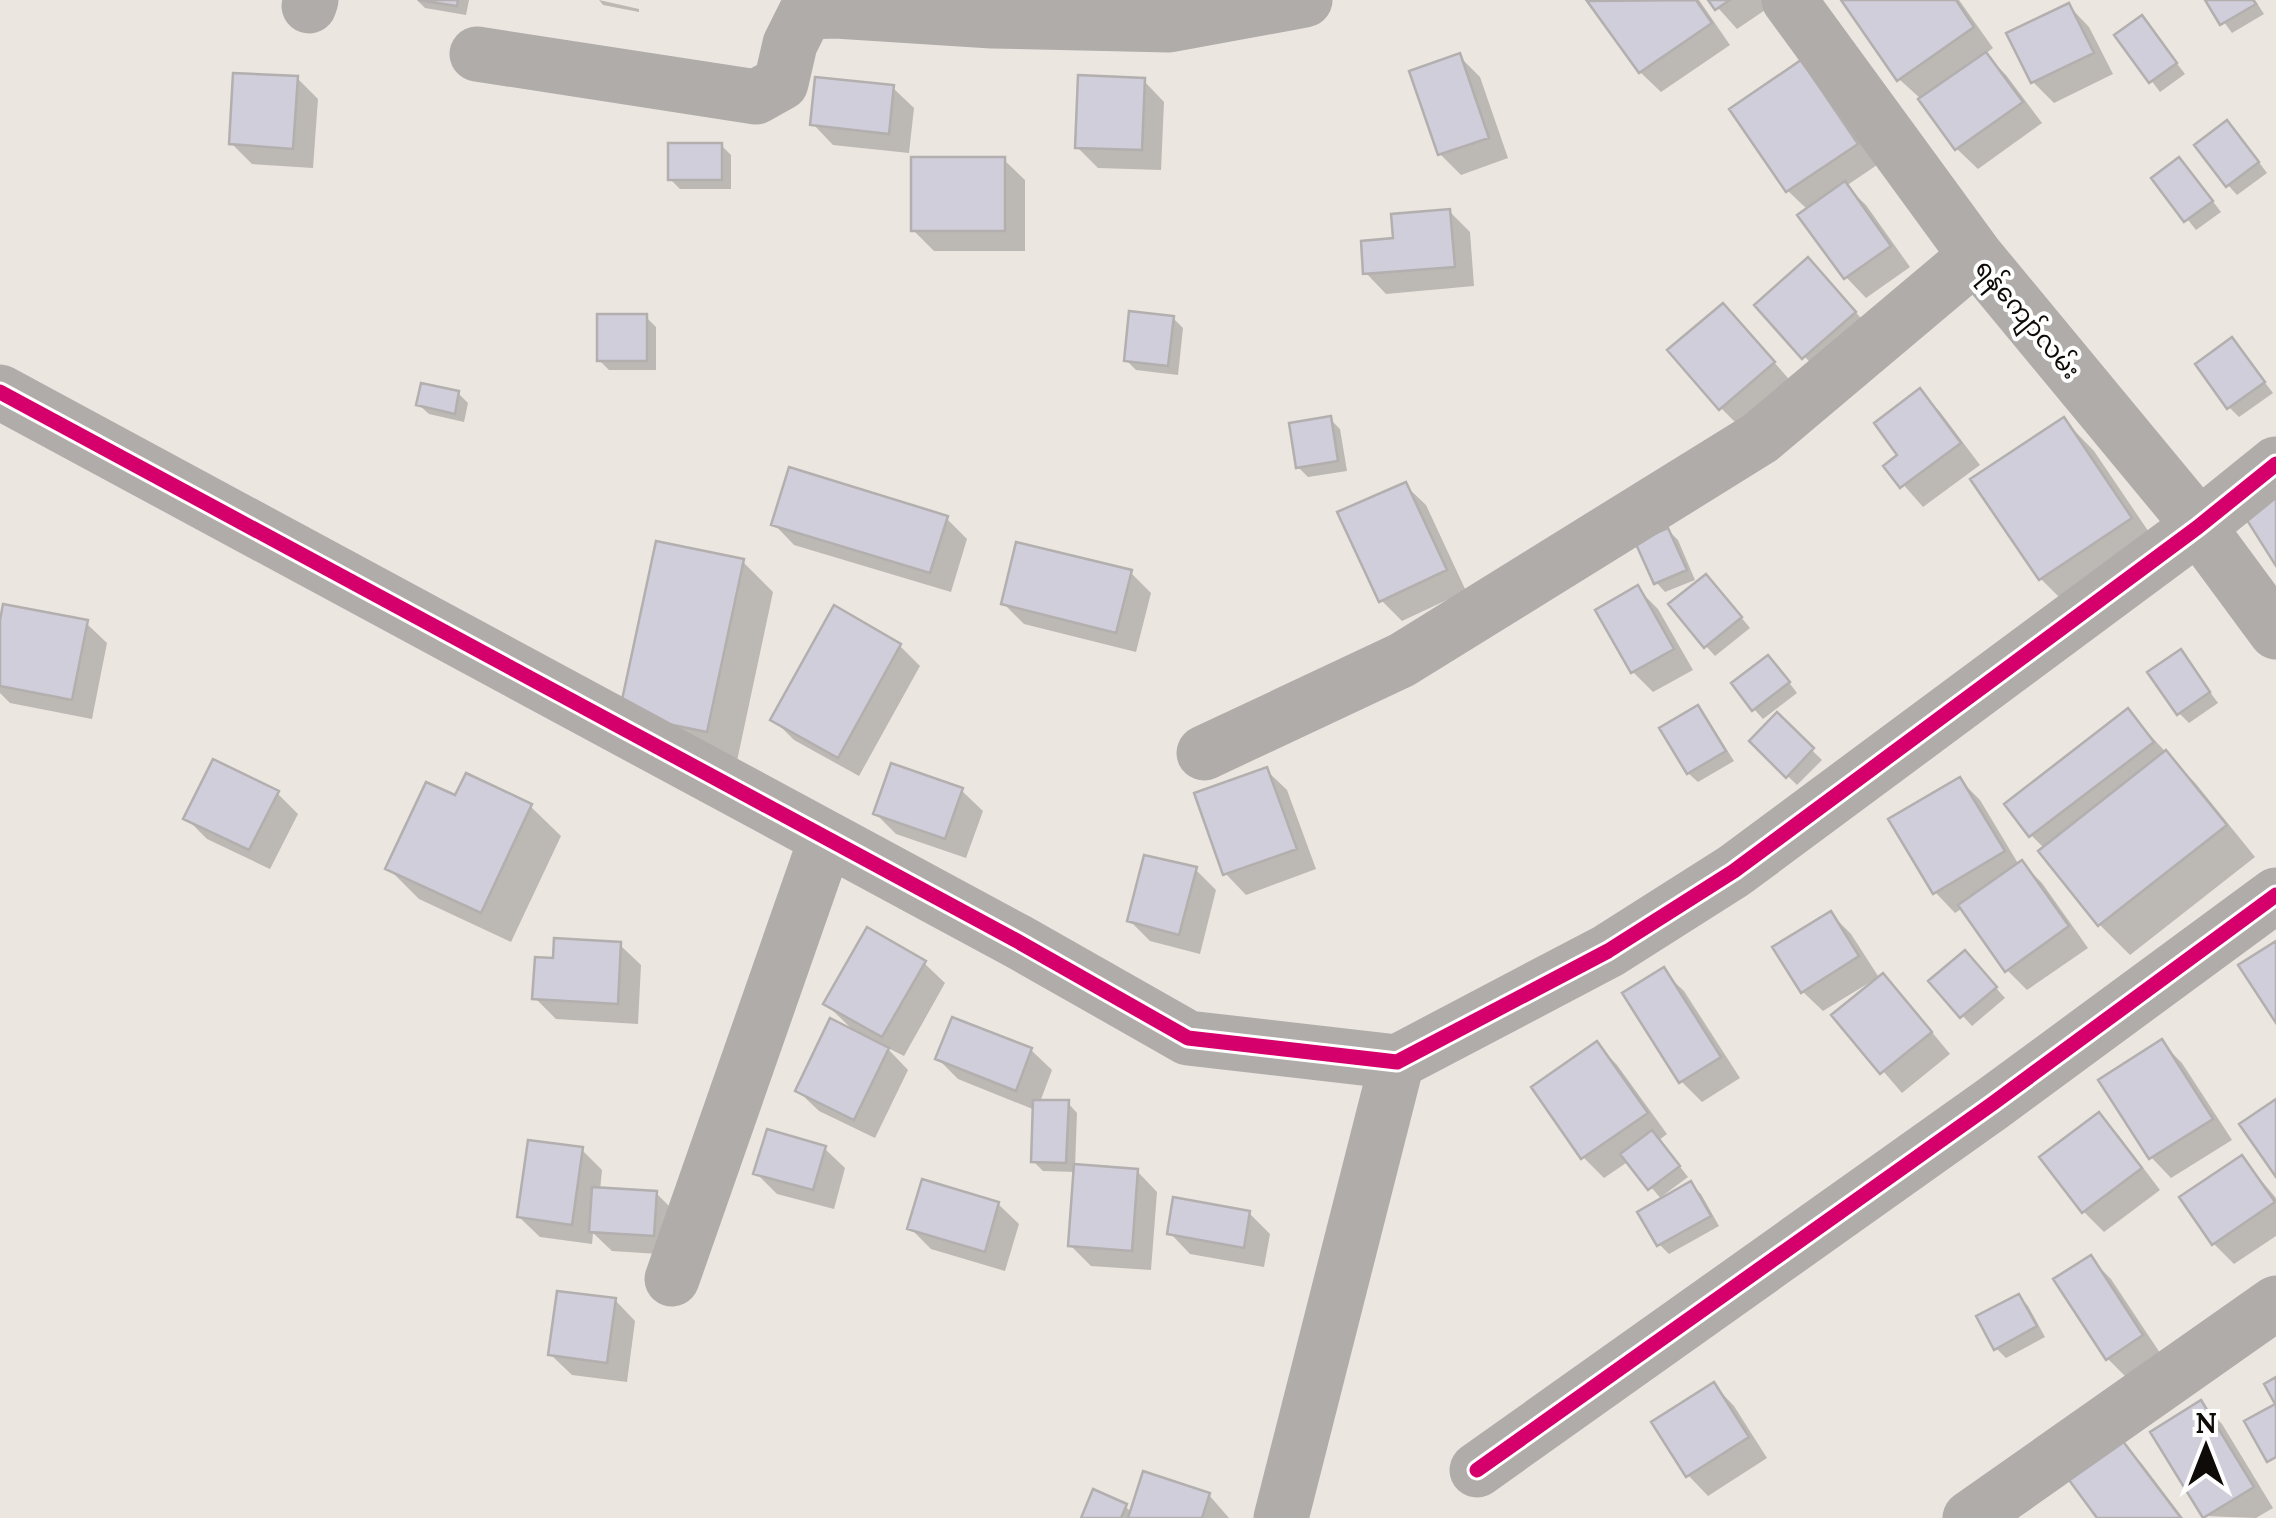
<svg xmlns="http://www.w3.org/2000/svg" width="2276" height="1518" font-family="Lora,'Noto Sans Myanmar',serif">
	<rect width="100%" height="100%" fill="#ece6e0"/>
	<path fill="#0003" d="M417 0H469L466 15 425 8Z
		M599 0 639 9V12L603 5Z
		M1699 0 1730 45 1661 92 1640 72 1591 1Z
		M1711 0H1770L1774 4 1737 29Z
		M1844 0H1959L1993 48 1985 54 2006 75 2042 123 1978 169 1957 149 1921 99 1899 79Z
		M2208 0H2255L2264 14 2232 33Z
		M2069 6 2089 27 2113 74 2054 103 2033 82Z
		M2142 18 2185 74 2160 92 2118 36Z
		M1459 56 1480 77 1508 158 1461 175 1440 154Z
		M297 78 318 99 313 168 252 164 232 144Z
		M1144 81 1164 102 1161 170 1098 168 1077 147Z
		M1821 84 1877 165 1846 186 1866 205 1910 267 1866 298 1846 277 1808 210 1788 191 1732 109Z
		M893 88 914 108 909 153 833 145 813 124Z
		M2237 133 2267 173 2237 195 2228 185Z
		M721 145 731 155V189H680L670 179Z
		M1004 160 1025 180V251H934L913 230Z
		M2189 170 2221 212 2196 230 2155 178Z
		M1449 211 1470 232 1474 286 1386 294 1366 273 1396 240Z
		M1828 281 1875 334 1824 378 1758 305Z
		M646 317 656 327V370H609L599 360Z
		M1173 318 1183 328 1178 375 1136 370 1126 360Z
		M1743 326 1793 384 1741 428 1721 408Z
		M2232 340 2273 393 2239 417 2229 407Z
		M1920 391 1940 412 1980 465 1923 507 1887 466 1901 455Z
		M458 393 468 403 464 422 429 414 419 405Z
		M1330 419 1340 429 1347 471 1308 477 1298 467Z
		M2064 420 2094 451 2161 550 2071 609 2041 579Z
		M1405 485 1426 505 1466 591 1402 621 1381 600Z
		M946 518 967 539 951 592 794 545 774 524Z
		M1668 530 1678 540 1695 580 1665 592 1656 582Z
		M743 562 773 592 737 761 652 744Z
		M1130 572 1151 593 1136 652 1024 624 1004 604Z
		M1716 587 1750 628 1715 656 1706 646Z
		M1637 588 1658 609 1693 670 1653 692 1633 672Z
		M86 623 107 643 92 719 10 703 0 693V632Z
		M900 646 920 666 859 776 794 740 773 719Z
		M2181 652 2218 703 2189 723 2179 713Z
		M1778 668 1797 693 1763 719 1754 709Z
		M1697 708 1707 718 1734 761 1698 782 1688 773Z
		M2128 712 2196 784 2255 857 2130 955 2100 925 2041 852 2045 849 2031 835Z
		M1777 716 1822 760 1797 785 1752 741Z
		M1266 770 1287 790 1316 869 1246 895 1226 874 1197 795Z
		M1960 780 1980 800 2019 865 2022 863 2042 883 2088 948 2027 990 2007 970 1963 908 1955 913 1935 892Z
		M962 791 983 811 966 858 896 834 876 814Z
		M277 793 298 814 270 869 207 839 186 818Z
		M456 798 530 806 561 836 511 942 419 899 388 868Z
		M1195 869 1216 890 1200 954 1150 941 1130 921Z
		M1831 914 1851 934 1880 979 1883 977 1903 997 1950 1054 1902 1093 1835 1015 1874 984 1872 981 1823 1011 1802 991Z
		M620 945 641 965 638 1024 556 1019 535 998 555 961Z
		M924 963 945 983 904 1056 886 1047 908 1070 875 1138 819 1111 798 1091 855 1032 826 1004Z
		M1974 963 2005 998 1972 1026 1931 981Z
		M1663 971 1684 991 1740 1078 1702 1102 1681 1081Z
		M2162 1043 2182 1063 2232 1140 2171 1178 2151 1157Z
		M1597 1044 1617 1065 1667 1134 1659 1140 1688 1177 1661 1197 1663 1200 1691 1184 1701 1194 1719 1226 1669 1254 1659 1244 1662 1200 1629 1161 1604 1178 1583 1157Z
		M1031 1050 1052 1070 1040 1102 1068 1103 1077 1113 1075 1167 1137 1171 1157 1192 1151 1270 1091 1266 1070 1245 1076 1172 1043 1171 1033 1161 1035 1110 958 1079 938 1059Z
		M2099 1115 2119 1136 2160 1190 2104 1232 2084 1212 2042 1158Z
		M824 1148 845 1168 834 1209 777 1194 756 1173Z
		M582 1150 602 1170 600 1190 656 1193 677 1214 674 1255 612 1251 593 1233 592 1244 540 1237 519 1217Z
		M2242 1158 2276 1198V1236L2234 1264 2214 1244Z
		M998 1204 1019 1224 1005 1271 931 1249 910 1228Z
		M1249 1213 1270 1234 1264 1267 1190 1254 1170 1233Z
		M2090 1258 2111 1279 2162 1356 2128 1379 2107 1358Z
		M2019 1297 2028 1306 2045 1337 2006 1358 1996 1348Z
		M615 1300 635 1321 627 1382 572 1375 551 1355Z
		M1714 1385 1734 1406 1767 1458 1708 1496 1688 1475Z
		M2201 1403 2222 1424 2273 1508 2256 1518 2205 1516Z
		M2122 1443 2142 1464 2183 1518H2100Z
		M1209 1495 1229 1518H1084L1125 1506 1132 1513Z"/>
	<path fill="#d1cedb" stroke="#b2afae" stroke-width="2.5" d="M418 0H458L457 6Z
		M1696 0 1712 23 1639 73 1587 1Z
		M1708 0H1730L1715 10Z
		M1841 0H1956L1974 27 1897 81Z
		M2205 0H2253L2256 4 2220 25Z
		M2069 3 2094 53 2031 83 2006 33Z
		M2142 15 2177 63 2149 83 2114 35Z
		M1986 52 2023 102 1955 150 1918 99Z
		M1460 53 1489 138 1438 155 1409 71Z
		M1801 60 1858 144 1786 192 1729 109Z
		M233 73 298 76 293 149 229 144Z
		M1078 75 1145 78 1142 150 1075 148Z
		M815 77 894 85 889 134 810 125Z
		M2227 120 2259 162 2226 187 2194 145Z
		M668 143H722V180H668Z
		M911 157H1005V231H911Z
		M2179 157 2213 201 2184 222 2151 178Z
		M1845 181 1891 246 1844 279 1797 215Z
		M1450 209 1455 267 1363 274 1361 241 1393 238 1391 214Z
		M1808 257 1856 312 1802 359 1754 305Z
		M1723 303 1775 362 1719 410 1667 350Z
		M1129 311 1174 316 1168 366 1124 361Z
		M597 314H647V361H597Z
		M2232 337 2265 382 2227 409 2195 364Z
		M421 383 459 391 455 414 416 405Z
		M1920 388 1961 443 1900 488 1883 466 1897 455 1874 423Z
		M1331 416 1338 461 1296 468 1289 423Z
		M2064 417 2132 518 2039 580 1970 479Z
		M789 467 948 516 930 573 771 525Z
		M1406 482 1447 570 1379 602 1337 512Z
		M2276 497V566L2245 517Z
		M1668 528 1687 570 1654 584 1635 542Z
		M656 541 744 559 707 732 619 714Z
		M1016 542 1132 570 1116 633 1001 604Z
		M1706 574 1742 617 1704 648 1668 604Z
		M1638 585 1674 649 1631 673 1595 610Z
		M3 604 88 620 72 700 0 686V620Z
		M834 605 901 644 838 758 770 720Z
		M2181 649 2210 692 2177 715 2147 672Z
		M1768 655 1790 682 1752 711 1731 683Z
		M1698 705 1726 751 1687 774 1659 728Z
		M2128 708 2154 742 2029 837 2004 804Z
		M1777 712 1814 748 1786 778 1749 741Z
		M2166 750 2227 825 2098 926 2038 851Z
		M213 759 279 791 249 850 183 819Z
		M891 763 963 788 945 839 873 814Z
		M1267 767 1297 849 1223 875 1194 793Z
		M466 773 532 804 481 913 385 869 426 782 455 795Z
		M1960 777 2005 851 1933 894 1888 819Z
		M1144 855 1197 867 1179 935 1127 921Z
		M2022 860 2069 926 2005 972 1958 905Z
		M1831 911 1859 956 1801 993 1772 947Z
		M867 927 926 961 882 1037 823 1004Z
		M554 938 621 942 618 1004 532 999 535 957 553 958Z
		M2276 941V1023L2238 965Z
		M1965 950 1997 987 1960 1018 1928 981Z
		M1664 967 1721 1057 1679 1083 1622 993Z
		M1883 973 1932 1032 1880 1074 1831 1015Z
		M952 1017 1032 1048 1016 1091 935 1059Z
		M830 1018 889 1048 854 1120 795 1091Z
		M2162 1039 2213 1119 2149 1159 2098 1080Z
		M1597 1041 1648 1113 1581 1159 1531 1087Z
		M2276 1099V1177L2239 1124Z
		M1033 1100H1069L1066 1163 1031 1162Z
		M2099 1112 2142 1168 2082 1213 2039 1157Z
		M767 1129 826 1146 813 1190 753 1174Z
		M1652 1130 1680 1166 1648 1190 1620 1154Z
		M528 1140 583 1147 572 1225 517 1217Z
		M2242 1155 2275 1202 2212 1245 2179 1197Z
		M1074 1164 1138 1169 1132 1251 1068 1246Z
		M922 1179 999 1202 985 1252 907 1229Z
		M1691 1181 1711 1216 1657 1246 1637 1212Z
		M592 1187 657 1191 654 1236 589 1232Z
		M1173 1197 1250 1211 1244 1248 1167 1234Z
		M2091 1255 2143 1335 2106 1360 2053 1279Z
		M557 1291 616 1298 607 1363 548 1355Z
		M2019 1294 2037 1326 1994 1350 1976 1316Z
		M2276 1377V1457L2267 1462 2244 1421 2275 1404 2264 1384Z
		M1714 1382 1749 1437 1686 1477 1651 1422Z
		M2201 1400 2254 1487 2203 1518 2150 1432Z
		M2122 1440 2181 1518H2097L2069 1480Z
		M1143 1471 1210 1493 1202 1518H1128Z
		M1093 1489 1127 1504 1121 1518H1081Z"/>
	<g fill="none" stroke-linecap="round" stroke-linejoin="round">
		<path stroke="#afacaa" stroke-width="55" d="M1789 0 1976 256 2183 506 2276 632
			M309 6 311 0
			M477 54 756 97 781 83 790 44 806 12 836 11 992 21 1169 25 1305 0
			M0 392 1019 942 1188 1038 1397 1062 1608 951 1734 871 2198 527 2276 464
			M1204 753 1402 660 1760 438 1976 256
			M672 1279 826 839
			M1477 1470 1992 1104 2276 895
			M1281 1518 1397 1062
			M1970 1518 2276 1303"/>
		<defs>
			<path id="cycleway" d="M0 392 1019 942 1188 1038 1397 1062 1608 951 1734 871 2198 527 2276 464
				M1477 1470 1992 1104 2276 895"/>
		</defs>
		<use href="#cycleway" stroke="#fff" stroke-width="21"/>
		<use href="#cycleway" stroke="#d6006c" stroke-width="15"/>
	</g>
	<g text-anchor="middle" stroke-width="8" stroke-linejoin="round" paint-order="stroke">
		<g font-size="25" fill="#0f0b08" stroke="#fff">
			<text transform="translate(2028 319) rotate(50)" y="9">ရန်ကျော်လမ်း</text>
		</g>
	</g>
	<g transform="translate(2206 1448)" stroke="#ffffff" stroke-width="8" paint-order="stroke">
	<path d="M0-8L18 38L0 25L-18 38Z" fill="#0f0b08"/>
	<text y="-15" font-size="28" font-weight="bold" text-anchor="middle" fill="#0f0b08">N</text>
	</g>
</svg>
